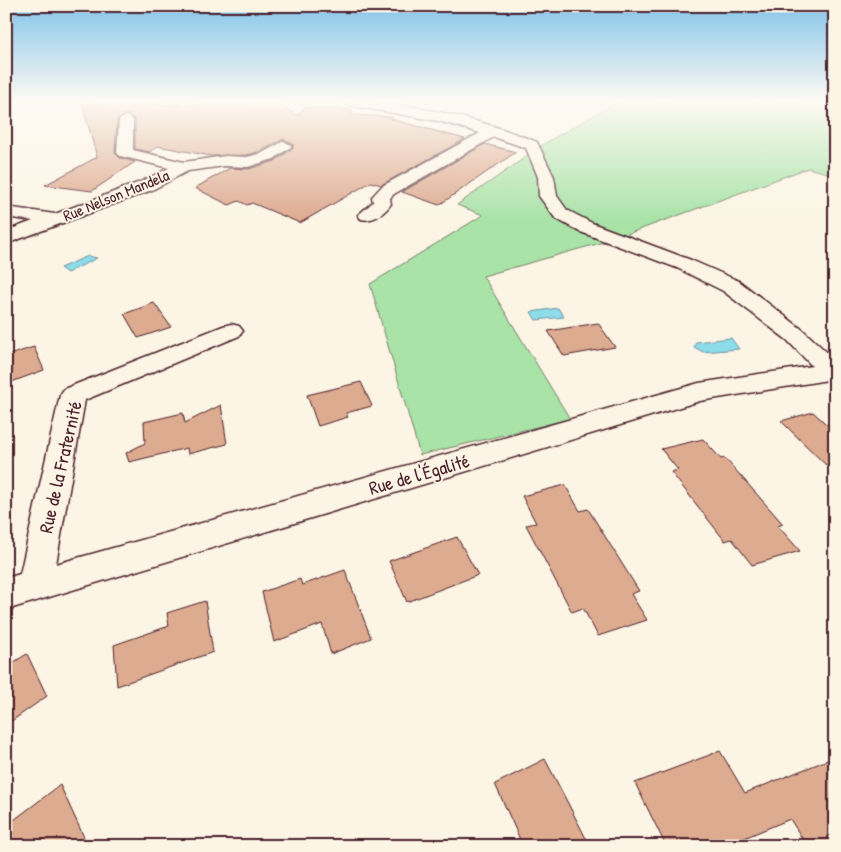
<svg xmlns="http://www.w3.org/2000/svg" width="841" height="852" font-family="'Patrick Hand',sans-serif">
	<rect width="100%" height="100%" fill="#fcf5e5"/>
	<filter id="ink" filterUnits="userSpaceOnUse"><feTurbulence type="fractalNoise" baseFrequency=".02" numOctaves="2"/><feDisplacementMap in="SourceGraphic" scale="10" xChannelSelector="R" yChannelSelector="G"/><feConvolveMatrix kernelMatrix="1 2 1 2 8 2 1 2 1" color-interpolation-filters="sRGB"/></filter>
	<g filter="url(#ink)">
		<path fill="#a9e3a8" stroke="#7a816a" d="M619 101H835V175L808 168 611 240 483 276 570 419 420 455 370 284 483 215 457 205 547 142Z"/>
		<path fill="#8ddcea" stroke="#72909e" d="M88 256 97 258 67 273 60 268Z
			M558 308 564 317 536 320 531 312Z
			M731 338 739 349 703 352 694 347 696 342Z"/>
		<path fill="#ddab90" stroke="#4a1f2b" d="M254 101 275 102 298 116 304 107 353 110 351 115 392 117 391 119 465 139 381 185 371 182 300 223 252 203 247 205 239 201 229 205 195 188 230 168 249 169 275 161 293 148V144L283 139 261 151 247 155 211 156 158 146 150 152 135 149V120L127 114 117 120 115 153 120 158 135 162 92 191 45 185 97 157 82 104 235 105Z
			M485 144 516 152 439 205 402 192Z
			M154 303 171 327 138 338 124 314Z
			M598 323 615 347 564 356 548 331Z
			M34 347 44 370 6 384V356Z
			M361 382 372 406 346 413 348 417 318 426 307 395Z
			M221 405 227 444 188 454 187 448 129 462 126 453 145 443 144 422 183 413 185 423Z
			M813 412 835 432V474L781 421Z
			M703 439 721 459 725 458 783 524 778 526 800 551 752 565 732 539 725 541 671 472 678 470 661 449Z
			M565 485 580 511 588 509 639 591 631 594 647 620 598 636 583 608 572 612 526 525 536 523 522 496Z
			M457 537 478 575 407 602 389 561Z
			M345 570 371 638 331 654 322 624 274 642 262 592 300 579 302 585Z
			M205 601 213 652 117 686 114 645 169 626 167 613Z
			M27 654 47 696 6 725V667Z
			M720 751 745 793 835 757V846H807L790 819 725 846H666L635 783Z
			M545 759 590 846H523L495 784Z
			M60 785 88 846H6V826Z"/>
		<g fill="none" stroke-linecap="round" stroke-linejoin="round">
			<defs>
				<path id="minor" d="M342 101C405 101 479 118 537 142L554 177 557 196 567 210 592 223 691 260 739 281 803 330 835 360V382L828 380 700 401 6 610V578L20 574 60 395 64 389 223 326 231 324 239 326 243 331 239 336 85 400 56 564 699 383 812 366 787 340 723 291 677 268 578 231 555 218 539 196 538 177 526 148 494 137 394 194 390 198 391 204C384 214 372 222 361 219L358 215 373 202 372 197 382 186 480 133 438 121 348 105Z
					M126 116 133 120V150L184 162 225 156 247 157 262 153 284 141 292 146 274 159 248 167 225 166 188 171 152 190 6 244V231L33 221 6 217V207L55 214 140 182 169 168 120 156 117 153 119 120Z"/>
			</defs>
			<use href="#minor" stroke="#4a1f2b" stroke-width="3"/>
			<use href="#minor" fill="#fcf5e5" fill-rule="evenodd"/>
		</g>
	</g>
	<linearGradient id="sky" x2="0" y2="1"><stop stop-color="#83c4e9"/><stop offset="0.46" stop-color="#fefaf3"/><stop offset="1" stop-color="#fefaf3" stop-opacity="0"/></linearGradient>
	<rect width="841" height="220" fill="url(#sky)"/>
	<g text-anchor="middle" stroke-width="4" stroke-linejoin="round" paint-order="stroke">
		<g font-size="16" fill="#4a1f2b" stroke="#fcf5e5">
			<text transform="translate(116 195) rotate(-22)" y="6">Rue Nelson Mandela</text>
		</g>
		<g font-size="19" fill="#4a1f2b" stroke="#fcf5e5">
			<text transform="translate(60 467) rotate(-77)" y="7">Rue de la Fraternité</text>
			<text transform="translate(419 474) rotate(-16)" y="7">Rue de l'Égalité</text>
		</g>
	</g>
	<rect width="841" height="852" fill="none" stroke="#fcf5e5" stroke-width="25"/>
	<rect x="12" y="12" width="816" height="827" fill="none" stroke="#4a1f2b" stroke-width="2" filter="url(#ink)"/>
</svg>
